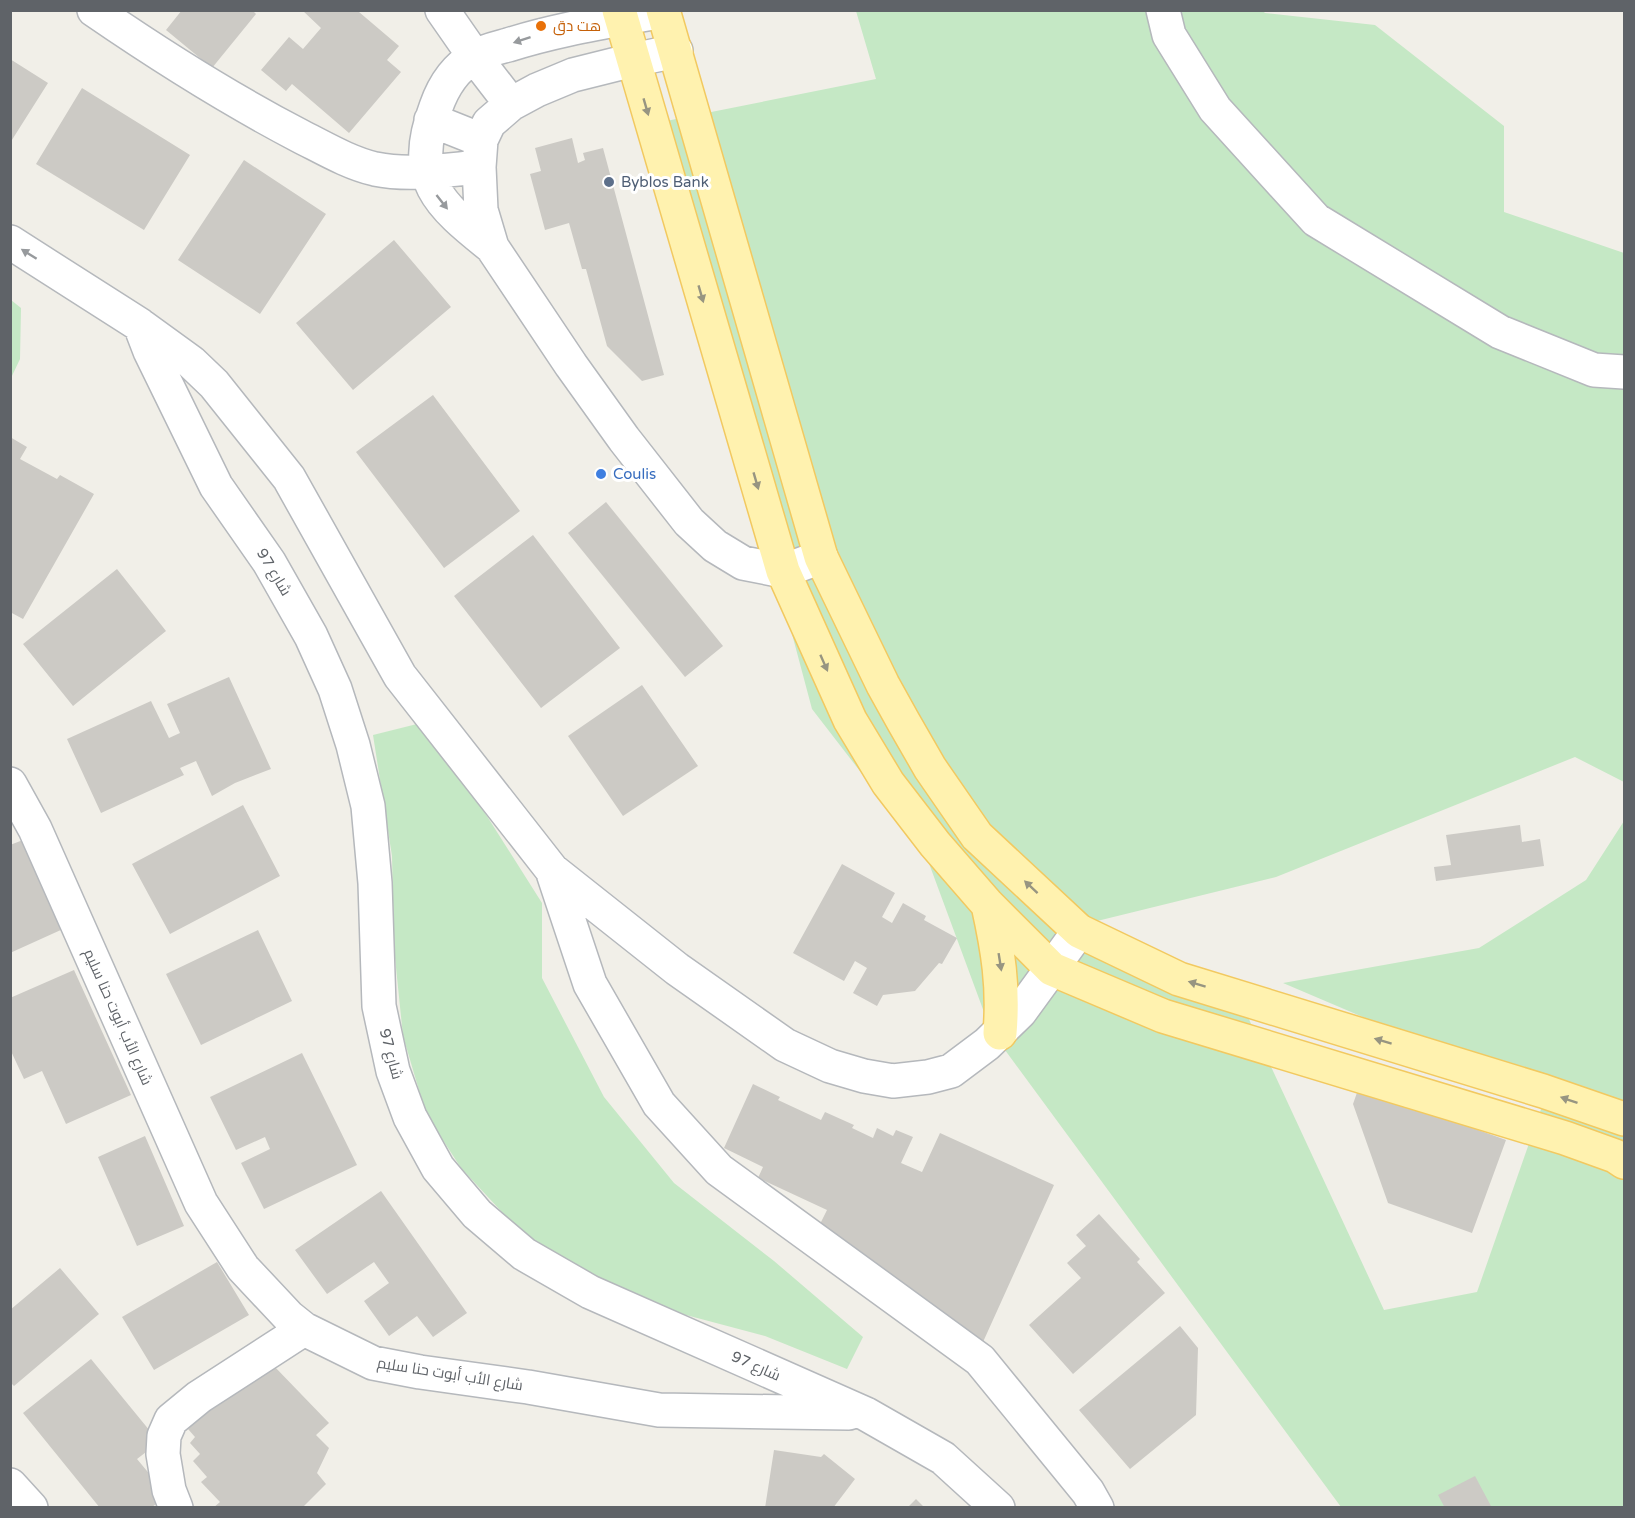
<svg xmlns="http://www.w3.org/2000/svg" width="1635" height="1518" font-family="'Varela Round',Cairo,sans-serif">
	<rect width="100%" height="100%" fill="#f1efe8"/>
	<path fill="#c5e8c5" d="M1262 10 1265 13 1375 25 1504 126V212L1624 253V782L1575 757 1276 877 1093 922 1240 1000 1384 1310 1477 1292 1546 1095 1283 983 1479 948 1586 880 1624 821V1507H1341L991 1031 927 858 812 709 656 123 876 79 856 11Z
		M11 300 21 308 20 359 11 378Z
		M417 724 471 791 542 903V978L604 1097 674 1183 774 1261 863 1337 847 1369 765 1336 686 1315 602 1284 526 1238 461 1168 426 1114 403 1036 394 948 392 856 373 735Z"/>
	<path fill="#cccac5" d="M182 10H252L256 14 212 68 166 30Z
		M302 10H360L359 12 399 46 387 60 401 72 349 133 292 84 286 91 261 70 289 37 303 49 321 28Z
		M10 59 48 83 10 143Z
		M82 88 190 155 144 230 36 164Z
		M572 138 578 163 585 160 583 153 603 148 664 375 642 381 607 346 586 269H582L569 223 545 230 530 174 541 171 535 148Z
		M244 160 326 214 260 314 178 260Z
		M394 240 451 307 353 390 296 323Z
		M433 395 520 511 444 568 356 452Z
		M10 437 27 447 20 459 57 479 60 475 94 494 23 619 10 612Z
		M606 502 723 646 685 677 568 533Z
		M533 535 620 648 541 708 454 596Z
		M117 569 166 631 73 706 23 644Z
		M229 677 271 769 235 783 212 796 196 761 180 768 184 775 101 813 67 739 151 701 169 738 180 733 167 704Z
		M642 685 698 766 623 816 568 736Z
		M243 805 280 876 170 934 132 864Z
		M1520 825 1522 842 1540 839 1544 866 1436 881 1434 867 1451 865 1446 835Z
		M23 840 63 929 10 953V845Z
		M842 864 895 893 882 917 892 923 903 903 926 916 924 920 957 938 942 964 939 963 915 991 883 995 877 1006 853 993 867 968 855 961 844 981 793 953Z
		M258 930 292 1001 201 1045 166 974Z
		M74 970 131 1095 66 1124 42 1071 24 1079 10 1049V998Z
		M302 1053 357 1165 264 1209 241 1163 270 1149 265 1137 236 1150 210 1097Z
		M753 1084 780 1097 778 1100 821 1120 825 1112 854 1125 852 1128 873 1138 877 1128 893 1136 896 1130 913 1137 901 1163 922 1172 940 1133 1054 1185 983 1342 820 1224 827 1210 758 1178 763 1167 724 1148Z
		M1359 1087 1506 1140 1472 1233 1388 1203 1353 1104Z
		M145 1136 184 1226 137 1246 98 1157Z
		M381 1191 467 1313 433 1337 417 1316 389 1336 364 1301 389 1283 374 1262 327 1294 295 1250Z
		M1099 1214 1140 1259 1137 1262 1165 1293 1073 1374 1029 1325 1081 1278 1067 1263 1086 1246 1076 1235Z
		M217 1262 249 1315 154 1370 122 1317Z
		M60 1268 99 1314 14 1386 10 1382V1310Z
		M1180 1326 1198 1348 1196 1415 1130 1469 1079 1410Z
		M91 1359 159 1442 137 1459 167 1495 151 1508H100L23 1413Z
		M273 1365 329 1423 316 1435 329 1448 317 1473 326 1484 302 1508H213L220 1502 201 1482 207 1477 193 1461 200 1454 190 1443 195 1437 188 1429 251 1368Z
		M774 1450 821 1457 824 1454 855 1479 833 1508H765Z
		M1475 1476 1491 1506 1445 1508 1438 1495Z
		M916 1499 925 1508H907Z"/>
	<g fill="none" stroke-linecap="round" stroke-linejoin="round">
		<defs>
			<path id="minor" d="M94 10C161 56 229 99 300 136 324 148 349 163 375 169 409 176 445 170 479 167
				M442 10 474 56 511 104
				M1163 10 1169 35 1215 109 1316 220 1500 332 1594 370 1624 372
				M676 51 633 60 573 75 537 90 511 104 489 123 481 140 479 167 481 210 492 247 571 365 624 439 689 522 715 546 743 563 783 571 821 557
				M431 120 481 140
				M10 242 140 325 191 362 214 384 289 478 400 676 552 870 677 969 785 1045 830 1066 864 1076 893 1081 928 1077 951 1071 987 1044 1020 1012 1079 931
				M492 247C438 204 409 179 436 107 443 87 455 68 474 57 483 51 497 48 508 45 558 29 611 21 663 11
				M140 325 150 351 216 486 269 562 311 636 335 689 353 745 368 806 375 883 379 1006 393 1071 410 1117 438 1168 477 1214 524 1254 590 1292 866 1414 943 1458 998 1508
				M10 784 35 829 201 1203 243 1268 289 1317 304 1329 373 1363 420 1372 528 1387 659 1410 849 1413
				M552 870 590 984 659 1104 719 1170 980 1360 1088 1492 1097 1508
				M10 1485 31 1508
				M176 1508 169 1490 163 1454 164 1436 171 1420 199 1397 304 1329"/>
			<path id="major" d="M619 10 783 571 850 720 888 783 935 844 988 905 1052 969 1163 1016 1565 1138 1615 1156 1624 1162
				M663 10 821 557 883 685 903 721 930 768 977 836 1079 931 1179 979 1543 1091 1624 1119
				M988 905C998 950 1004 987 1000 1033"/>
		</defs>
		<use href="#minor" stroke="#b5b8bc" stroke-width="36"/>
		<use href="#major" stroke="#f2c960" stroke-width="36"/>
		<use href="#minor" stroke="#fff" stroke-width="33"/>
		<use href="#major" stroke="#fff2af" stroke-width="33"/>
	</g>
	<defs><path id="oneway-solid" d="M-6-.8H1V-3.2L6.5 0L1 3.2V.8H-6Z" transform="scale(1.5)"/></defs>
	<g fill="#979a9d">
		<use href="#oneway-solid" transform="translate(522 40) rotate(162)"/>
		<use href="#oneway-solid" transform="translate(442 202) rotate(52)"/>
		<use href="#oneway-solid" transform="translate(29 254) rotate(-148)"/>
	</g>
	<g fill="#979581">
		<use href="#oneway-solid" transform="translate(646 107) rotate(74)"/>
		<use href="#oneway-solid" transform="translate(701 294) rotate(74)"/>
		<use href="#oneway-solid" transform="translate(756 481) rotate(74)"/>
		<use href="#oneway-solid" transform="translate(824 663) rotate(66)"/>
		<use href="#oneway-solid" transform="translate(1031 887) rotate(-137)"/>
		<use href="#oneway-solid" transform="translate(1000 962) rotate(81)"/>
		<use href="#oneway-solid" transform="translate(1197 984) rotate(-163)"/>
		<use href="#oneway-solid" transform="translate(1383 1041) rotate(-163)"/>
		<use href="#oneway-solid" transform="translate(1569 1100) rotate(-161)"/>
	</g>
	<circle fill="#e8710a" stroke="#fff" stroke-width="2" cx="541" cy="26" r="6"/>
	<circle fill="#5c6f8a" stroke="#fff" stroke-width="2" cx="609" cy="182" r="6"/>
	<circle fill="#3f7fe0" stroke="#fff" stroke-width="2" cx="601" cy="474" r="6"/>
	<g text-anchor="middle" stroke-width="6" stroke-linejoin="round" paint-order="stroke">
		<g font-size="15" fill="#c56008" stroke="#fff" text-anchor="start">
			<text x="553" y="31">هت دق</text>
		</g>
		<g font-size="15" fill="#4e5e75" stroke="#fff" text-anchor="start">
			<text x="621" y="187">Byblos Bank</text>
		</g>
		<g font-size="15" fill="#366cbe" stroke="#fff" text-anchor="start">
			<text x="613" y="479">Coulis</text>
		</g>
		<g font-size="15" fill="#5f6368" stroke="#fff">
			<text transform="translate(274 572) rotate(59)" y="5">شارع 97</text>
			<text transform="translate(118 1017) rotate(66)" y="5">شارع الأب أبوت حنا سليم</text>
			<text transform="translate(391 1054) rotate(75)" y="5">شارع 97</text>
			<text transform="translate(756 1366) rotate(24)" y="5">شارع 97</text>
			<text transform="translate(450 1374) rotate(9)" y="5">شارع الأب أبوت حنا سليم</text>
		</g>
	</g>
	<rect width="1635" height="1518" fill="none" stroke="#5f6368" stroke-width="24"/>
</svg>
